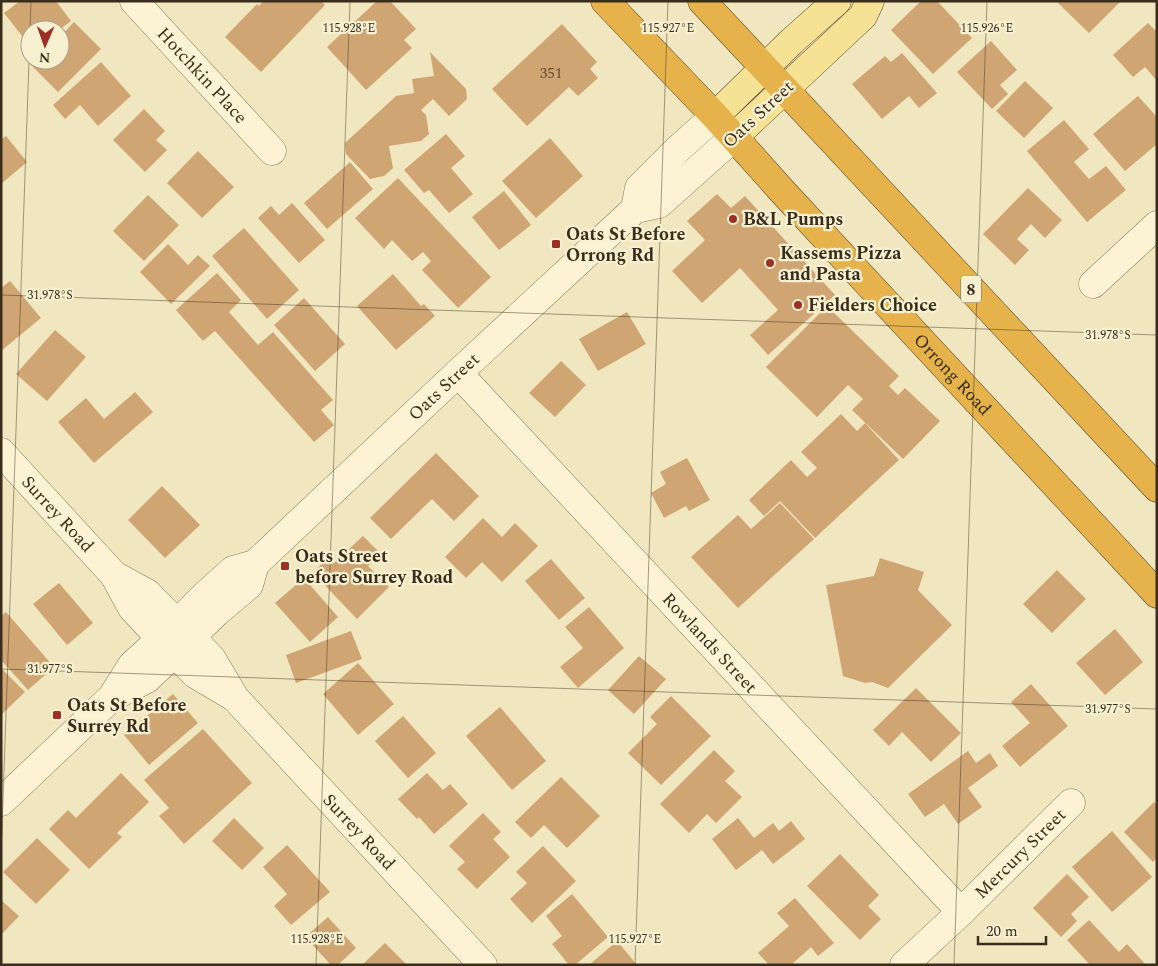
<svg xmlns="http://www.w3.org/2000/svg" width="1158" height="966" font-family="Spectral,serif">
	<rect width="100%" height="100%" fill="#f0e7c0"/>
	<path fill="#d0a574" d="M20 1H56L71 21 59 30H30V46L4 13Z
		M263 1H321L325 5 261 72 225 37 257 4 259 6Z
		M377 1H390L416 29 404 40 412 48 366 90 327 47Z
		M921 1H937L972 38 933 74 891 30Z
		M1059 1H1121L1089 33 1058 3Z
		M74 22 101 49 58 92 31 65 36 60H60V37Z
		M1148 23 1157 32V81L1145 67 1133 77 1113 55Z
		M562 24 597 62 590 69 598 78 578 96 569 87 527 126 492 89Z
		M991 41 1017 70 1000 85 1008 94 992 109 957 72Z
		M430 52 466 89 467 99 449 116 433 99 421 110 426 115 429 134 421 141 389 146 393 168 384 176 370 179 346 154 345 143 396 96 414 93 412 79 434 76Z
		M902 53 937 93 919 108 909 96 882 119 852 84 885 56 891 62Z
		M101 62 131 96 98 126 80 105 65 119 53 105Z
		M1025 81 1053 108 1024 138 996 111Z
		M1138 96 1157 117V144L1125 171 1093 134Z
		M144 109 165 131 156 140 167 150 145 172 113 140Z
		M1064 120 1089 149 1074 162 1089 179 1106 166 1126 190 1087 222 1027 151Z
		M446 134 465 156 451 168 473 194 449 213 429 190 424 193 404 170Z
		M6 136 27 162 1 184V140Z
		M550 138 583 176 536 218 502 181Z
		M198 151 234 187 202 218 167 183Z
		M350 162 373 189 327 229 304 203Z
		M398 178 491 277 458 308 422 270 431 261 423 252 412 261 392 240 384 249 355 218Z
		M1028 188 1062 220 1045 238 1031 224 1017 239 1029 250 1015 265 983 234Z
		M504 191 531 225 499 250 472 217Z
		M717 194 731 208 745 196 835 295 768 355 750 335 778 310 740 268 702 303 672 271 705 240 687 221Z
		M148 195 179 225 144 261 113 231Z
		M292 203 325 240 299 263 258 218 271 206 279 215Z
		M244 228 299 290 267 319 212 256Z
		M168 244 188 265 198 255 210 266 171 304 140 272Z
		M217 273 241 300 229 312 258 345 273 332 333 400 321 410 334 425 314 442 215 331 203 341 176 310Z
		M393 274 421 306 424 304 435 316 396 350 357 306Z
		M10 281 41 318 1 351V288Z
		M304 298 345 344 315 371 274 325Z
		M827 306 899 376 889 386 898 395 905 388 940 421 903 459 852 410 863 399 848 385 817 417 766 367Z
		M627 312 646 344 598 371 579 339Z
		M55 330 86 357 47 401 16 374Z
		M561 361 586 385 555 417 529 393Z
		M135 392 153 412 94 463 58 422 86 398 104 419Z
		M841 414 857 431 865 423 899 460 815 538 780 501 764 516 749 500 791 460 807 477 817 468 801 452Z
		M436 453 479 496 454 521 432 499 391 539 370 518Z
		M687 458 710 500 689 511 686 506 664 518 651 493 666 484 660 472Z
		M162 486 200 525 165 558 128 520Z
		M780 503 814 539 738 608 691 557 738 515 751 529Z
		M483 518 502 537 515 523 538 546 502 582 482 562 466 578 445 557Z
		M363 536 381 554 368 566 389 587 357 619 313 573 328 557 334 563Z
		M880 558 924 572 918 590 952 625 888 688 872 682 865 683 843 676 826 585 874 576Z
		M551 559 585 598 559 620 525 581Z
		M1057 570 1086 599 1052 633 1023 604Z
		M304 578 338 617 310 642 275 603Z
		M59 583 93 623 67 645 33 604Z
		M589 607 624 648 578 688 560 667 583 648 565 627Z
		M6 612 54 667 28 690 1 660V616Z
		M1115 629 1143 662 1105 695 1076 663Z
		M351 631 362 659 296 683 286 655Z
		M639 656 666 679 634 714 608 690Z
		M358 663 394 704 358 735 323 694Z
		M1 668 25 692 1 715Z
		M1031 684 1068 726 1020 767 1002 746 1030 723 1011 702Z
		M916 688 961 733 931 762 902 732 889 746 873 730Z
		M173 694 198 723 149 765 124 735Z
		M671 696 711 736 661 785 628 753 657 724 650 717Z
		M500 707 546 761 512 790 466 736Z
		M403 716 436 753 408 778 375 741Z
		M203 729 252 783 184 844 159 816 169 808 144 780Z
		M714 750 735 771 725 781 742 797 716 823 707 814 689 833 660 804Z
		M968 751 976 763 990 753 998 766 968 788 982 807 958 824 944 804 925 817 908 794Z
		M121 773 149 802 117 833 122 837 89 869 49 829 68 810 76 818Z
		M427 773 443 790 450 784 468 804 434 834 419 817 417 819 398 799Z
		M561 777 600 816 567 848 544 825 531 838 515 822Z
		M1154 802 1157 805V858L1153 862 1124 832Z
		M483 813 501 832 493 839 510 857 477 889 457 869 465 862 449 846Z
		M234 818 264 848 242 870 212 841Z
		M738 818 754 838 773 823 779 831 791 821 805 839 773 864 762 850 736 870 712 839Z
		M1112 831 1152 877 1112 912 1072 867Z
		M37 838 70 870 36 904 3 872Z
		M287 845 330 892 291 925 274 906 287 894 263 867Z
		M543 846 576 881 532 923 510 899 527 883 516 872Z
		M840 854 879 895 868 906 881 919 860 940 807 886Z
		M1067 874 1089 897 1071 914 1077 921 1061 937 1033 908Z
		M572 894 608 937 575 965H569L552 944 562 936 546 916Z
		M795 898 834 943 818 956 811 947 791 965H769L758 953 789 926 777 913Z
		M1 900 19 916 1 935Z
		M328 917 356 948 338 965H331L305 937Z
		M1089 920 1119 952 1127 944 1146 965H1090L1067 940Z
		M617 941 637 965H589Z
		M385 943 407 965H362Z"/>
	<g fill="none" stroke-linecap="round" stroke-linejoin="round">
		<defs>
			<g id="minor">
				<path id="s1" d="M134 1 272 151"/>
				<path d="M635 209 639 188 678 149 715 116"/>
				<path d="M1093 284 1157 225"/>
				<path id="s2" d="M458 373 961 912"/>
				<path id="s3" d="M1 452 114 575 132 608 161 639 195 674 232 696"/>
				<path id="s4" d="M114 575 147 593 191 637 212 659 235 698 483 965"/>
				<path d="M113 697 147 679 217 612 249 585 255 564"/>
				<path id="s5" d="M1 802 112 697 132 665 177 624 202 598 233 570 255 564 458 373 635 209 659 204 734 137"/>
				<path id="s6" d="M904 965 961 912 1071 803"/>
			</g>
			<path id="major" d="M715 116 792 41 837 1
				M734 137 863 16 870 1"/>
			<g id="highway">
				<path id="s7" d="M605 1 715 116 782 191 1157 594"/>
				<path d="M702 1 1157 488"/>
			</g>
		</defs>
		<use href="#minor" stroke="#8a7857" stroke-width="29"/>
		<use href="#major" stroke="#58452c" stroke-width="29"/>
		<use href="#highway" stroke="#58452c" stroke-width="29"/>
		<use href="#minor" stroke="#fbf3d4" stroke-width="28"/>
		<use href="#major" stroke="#f6e295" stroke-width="28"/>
		<use href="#highway" stroke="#e5b24c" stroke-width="28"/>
	</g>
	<path fill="none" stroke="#392d1c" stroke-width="1" stroke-opacity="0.45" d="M30 30 31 1M1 295 1157 335M1 669 1157 709M1 856 30 33M316 965 350 1M635 965 668 1M954 965 987 1"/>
	<g fill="#9c3024" stroke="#f7f0d0" stroke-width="2">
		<circle cx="733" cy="219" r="5"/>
		<rect x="551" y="239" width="10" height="10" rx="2.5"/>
		<circle cx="770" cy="263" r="5"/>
		<circle cx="798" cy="305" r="5"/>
		<rect x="280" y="561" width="10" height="10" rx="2.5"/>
		<rect x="52" y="710" width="10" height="10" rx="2.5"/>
	</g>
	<g text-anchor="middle" stroke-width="4.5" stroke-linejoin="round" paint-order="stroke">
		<g font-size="15" fill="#5f4b32">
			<text x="551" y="78">351</text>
		</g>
		<rect fill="#f7f0d0" stroke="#726852" stroke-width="1" x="961" y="275.5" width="20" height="27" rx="4"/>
		<g font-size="16" font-weight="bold" fill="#392d1c">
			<text x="971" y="295">8</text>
		</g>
		<g font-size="18" fill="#392d1c" stroke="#f7f0d0">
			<text dy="6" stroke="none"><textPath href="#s1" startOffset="101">Hotchkin Place</textPath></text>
			<text transform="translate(758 114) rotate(-43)" y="6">Oats Street</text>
			<text dy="6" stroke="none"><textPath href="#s7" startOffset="510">Orrong Road</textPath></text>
			<text dy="6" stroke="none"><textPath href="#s5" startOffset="611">Oats Street</textPath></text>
			<text dy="6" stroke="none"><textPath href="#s3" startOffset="84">Surrey Road</textPath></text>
			<text dy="6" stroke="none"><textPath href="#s2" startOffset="369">Rowlands Street</textPath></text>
			<text dy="6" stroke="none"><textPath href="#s4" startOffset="358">Surrey Road</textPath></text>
			<text dy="6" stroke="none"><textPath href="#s6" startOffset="161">Mercury Street</textPath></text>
		</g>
		<g font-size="18" font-weight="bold" fill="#392d1c" stroke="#f7f0d0" text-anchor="start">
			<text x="743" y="225">B&amp;L Pumps</text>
			<text x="566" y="240">Oats St Before<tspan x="566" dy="21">Orrong Rd</tspan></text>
			<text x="780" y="259">Kassems Pizza<tspan x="780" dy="21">and Pasta</tspan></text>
			<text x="808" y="311">Fielders Choice</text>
			<text x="295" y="562">Oats Street<tspan x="295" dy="21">before Surrey Road</tspan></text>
			<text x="67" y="711">Oats St Before<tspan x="67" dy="21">Surrey Rd</tspan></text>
		</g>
	</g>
	<g font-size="12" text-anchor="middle" fill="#392d1c" stroke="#f7f0d0" stroke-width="4.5" stroke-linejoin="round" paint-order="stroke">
		<text x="349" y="32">115.928°E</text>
		<text x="668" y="32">115.927°E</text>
		<text x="987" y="32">115.926°E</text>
		<text x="50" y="299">31.978°S</text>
		<text x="1108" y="339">31.978°S</text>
		<text x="50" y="673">31.977°S</text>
		<text x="1108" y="713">31.977°S</text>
		<text x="317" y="943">115.928°E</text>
		<text x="635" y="943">115.927°E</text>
	</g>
	<rect width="1158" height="966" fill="none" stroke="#392d1c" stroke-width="5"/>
	<g transform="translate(45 45) rotate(182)"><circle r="24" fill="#f7f0d0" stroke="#aba288"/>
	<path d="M0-4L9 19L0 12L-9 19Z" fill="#9c3024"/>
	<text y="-8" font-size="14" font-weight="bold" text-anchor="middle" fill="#392d1c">N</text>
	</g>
	<path d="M978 936v8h68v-8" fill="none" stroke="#392d1c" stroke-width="2.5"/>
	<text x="986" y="936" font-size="15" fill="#392d1c" stroke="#f7f0d0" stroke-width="4" paint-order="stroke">20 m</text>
</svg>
